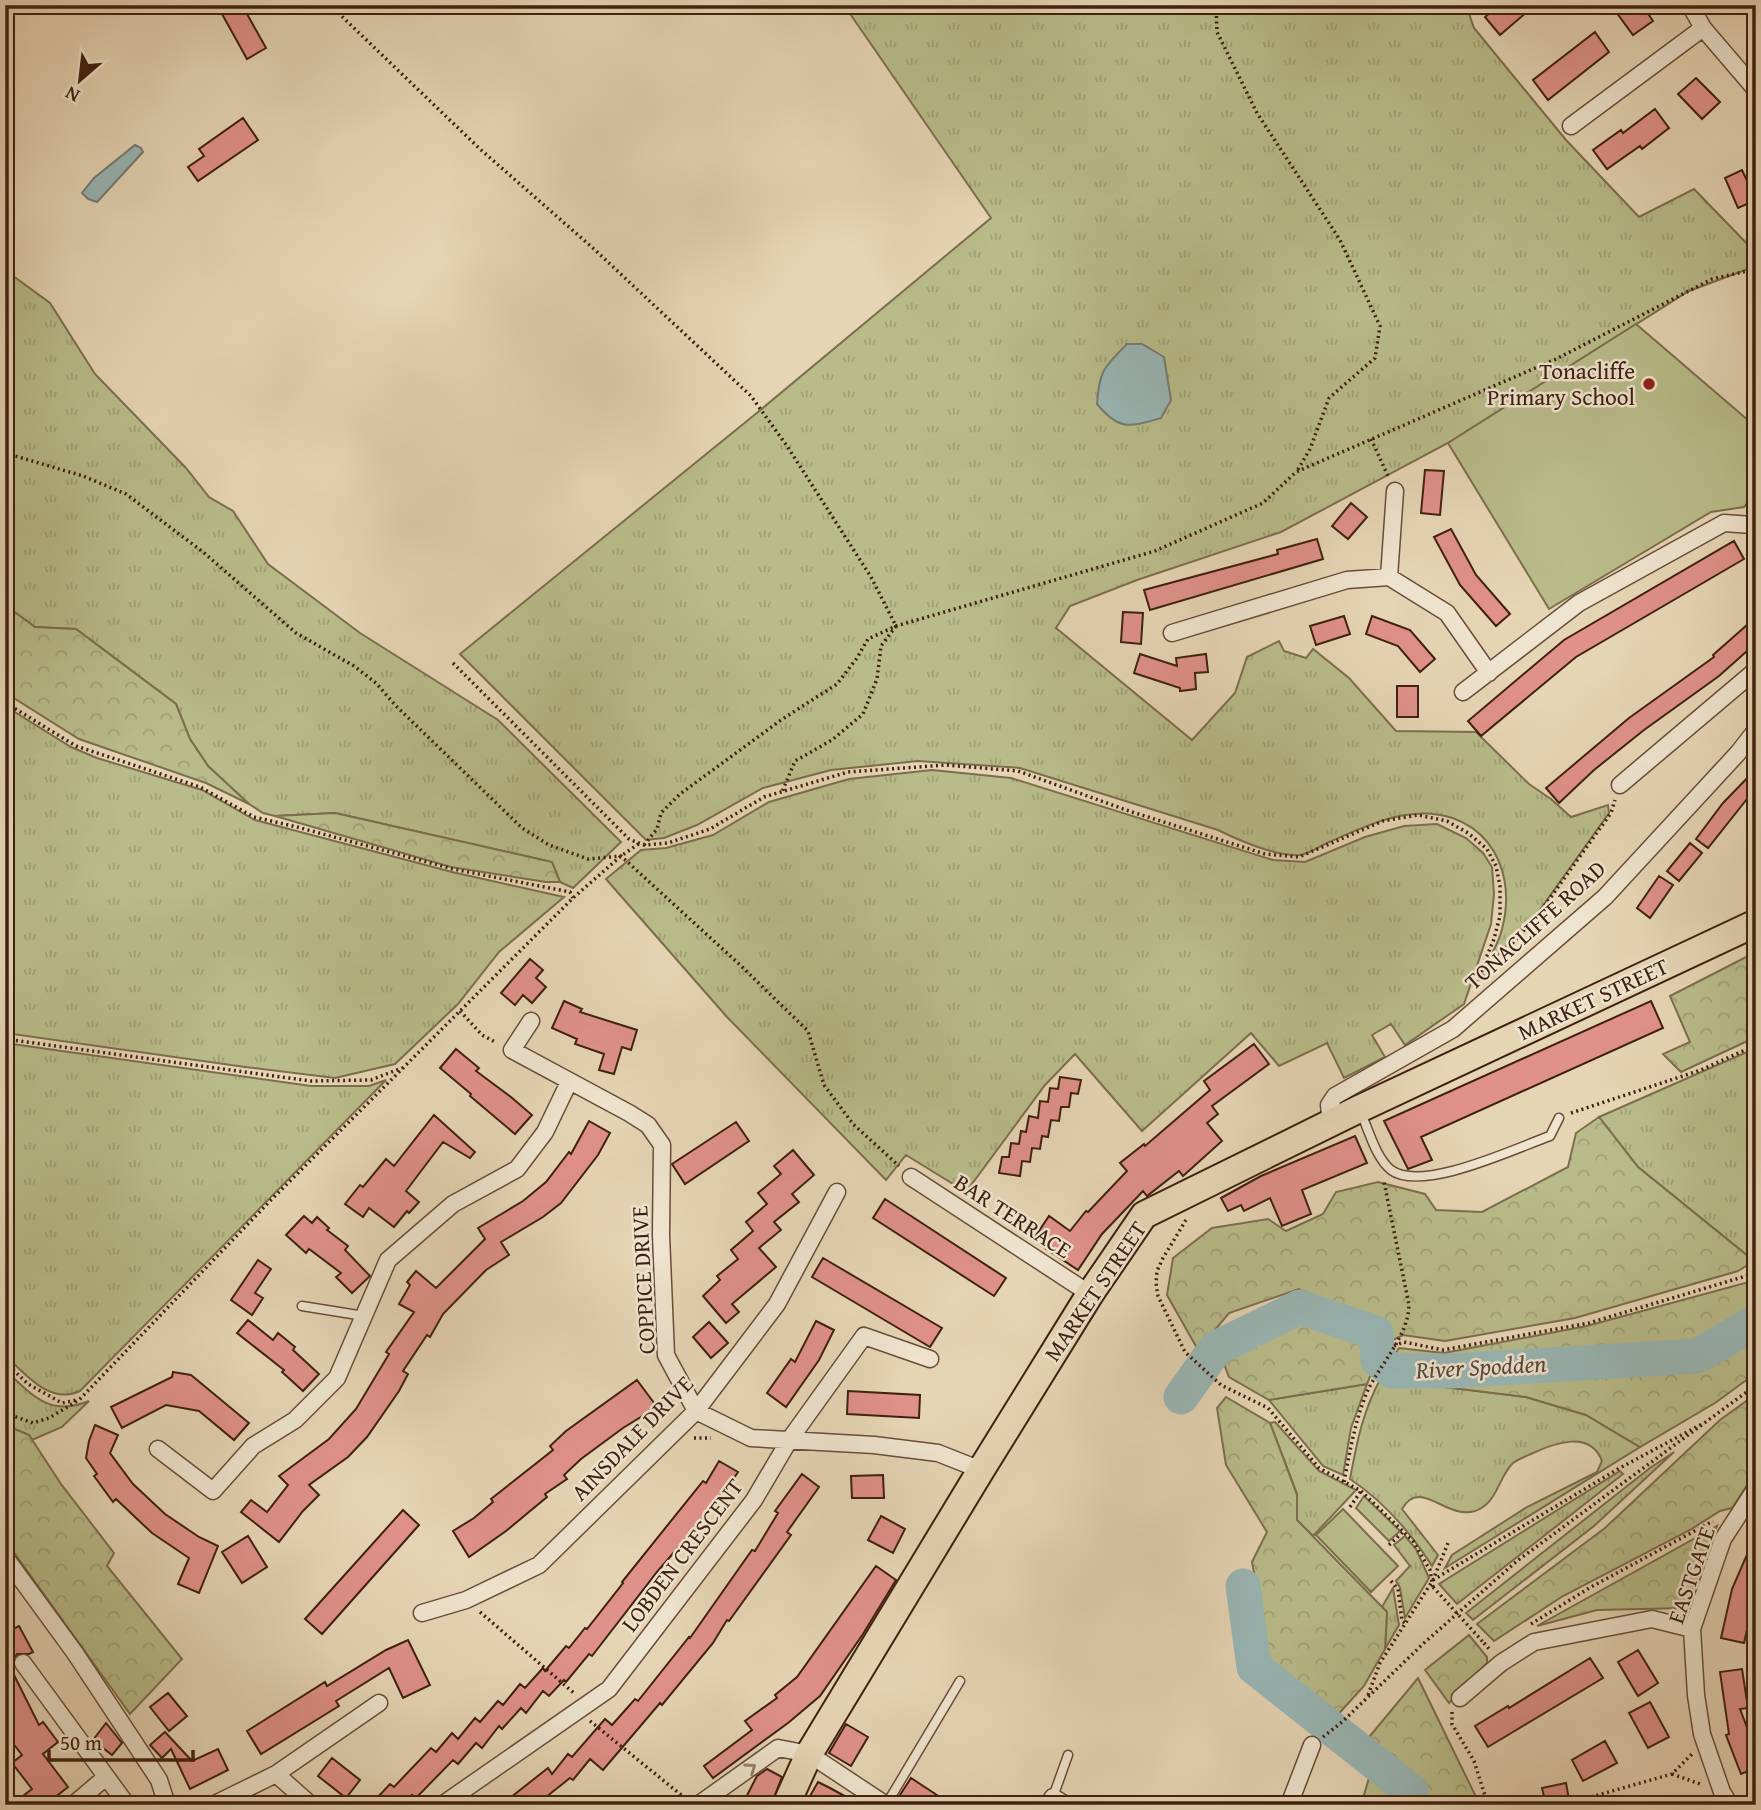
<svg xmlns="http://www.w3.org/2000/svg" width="1761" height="1810" font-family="'Gentium Book Plus',serif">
	<defs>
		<pattern id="grass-tufts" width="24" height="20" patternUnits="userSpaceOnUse" patternTransform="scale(1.75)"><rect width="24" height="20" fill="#b9bc8a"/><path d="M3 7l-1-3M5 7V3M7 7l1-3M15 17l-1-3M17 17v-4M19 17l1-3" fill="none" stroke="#a0a176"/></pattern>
		<pattern id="forest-crowns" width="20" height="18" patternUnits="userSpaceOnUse" patternTransform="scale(1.75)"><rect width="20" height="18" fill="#b9bc8a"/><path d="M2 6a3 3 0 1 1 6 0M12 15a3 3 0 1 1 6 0" fill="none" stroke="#a0a176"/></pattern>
	</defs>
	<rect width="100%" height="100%" fill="#e6d5b5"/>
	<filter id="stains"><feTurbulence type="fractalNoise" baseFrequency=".00286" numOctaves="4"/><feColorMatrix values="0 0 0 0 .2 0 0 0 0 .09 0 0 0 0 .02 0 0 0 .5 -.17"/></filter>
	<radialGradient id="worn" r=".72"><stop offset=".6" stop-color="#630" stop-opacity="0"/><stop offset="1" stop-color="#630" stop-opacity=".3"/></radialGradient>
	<path fill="url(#grass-tufts)" stroke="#7c6e4e" stroke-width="2" d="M844 5H1466L1474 28 1566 140 1639 217 1694 189 1756 253V266L1689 291 1448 443 1281 532 1137 580 1070 606 1056 628 1192 740 1235 693 1247 657 1279 641 1284 651 1306 658 1313 649 1349 678 1396 731 1476 732 1529 784 1551 799 1571 817 1608 805 1609 813 1539 911 1482 972C1489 959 1499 943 1502 929 1520 861 1477 803 1405 815 1380 819 1352 832 1329 842 1320 846 1309 854 1300 855 1277 857 1238 840 1218 830L1020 768 918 761 831 770 763 788 697 825 664 838 646 840 460 654 758 412 991 218Z
		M5 270 50 303 95 374 186 468 209 497 233 511 268 564 360 633 498 720 621 842 573 888 560 882 552 862 335 813 275 816 263 813 249 804 208 766 190 739 176 704 76 629 35 627 5 605Z
		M5 711H13L71 747 97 758 202 790 255 820 452 872 564 897 499 952 458 1004 395 1064 335 1078 245 1067 5 1033Z
		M932 770 1011 778 1273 860 1305 862 1365 837 1404 826 1437 824 1466 838 1483 853 1492 867 1494 894 1491 924 1464 1004 1405 1045 1391 1024 1372 1035 1385 1057 1344 1078 1327 1043 1279 1066 1251 1033 1142 1131 1075 1054 1045 1085 966 1192 906 1155 886 1180 727 1017 606 879 641 850 666 848 713 835 769 802 849 779Z
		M5 1043 311 1086H369L386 1080 80 1391C50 1405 26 1375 5 1355Z
		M1756 1048V1260L1754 1261 1638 1167 1599 1117Z
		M5 1370C33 1396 50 1417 89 1401L62 1427 32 1440 29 1435 5 1425Z
		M1382 1376 1395 1381 1526 1397 1586 1415 1640 1447 1445 1568 1452 1555 1527 1507 1597 1472 1602 1461C1590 1430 1555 1443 1533 1453 1527 1456 1518 1459 1513 1463 1501 1474 1497 1498 1483 1507 1451 1529 1422 1474 1402 1509L1438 1555 1432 1566C1411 1533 1383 1501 1350 1479 1357 1441 1363 1410 1382 1376Z
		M1367 1384 1351 1428 1343 1475 1323 1466 1269 1400Z
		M1275 1422 1319 1471 1356 1490 1313 1536 1297 1520V1494L1270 1423Z
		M1674 1452 1594 1526 1473 1620 1466 1613 1650 1468Z
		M1620 1471 1623 1474 1457 1604 1439 1584Z
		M1364 1496 1400 1531 1389 1541 1356 1508Z
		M1405 1536 1416 1549 1429 1578 1405 1618 1400 1588 1396 1581 1410 1566 1394 1545Z
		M1393 1588 1399 1625 1385 1649 1387 1612 1382 1607Z"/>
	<path fill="url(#forest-crowns)" stroke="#7c6e4e" stroke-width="2" d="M5 605 35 627 76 629 176 704 190 739 208 766 249 804 206 783 79 739 12 697H5Z
		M335 813 552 862 560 882H546L451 867 275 816Z
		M1756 952V1037L1681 1072 1663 1054 1690 1042 1670 996Z
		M1599 1117 1638 1167 1754 1261 1738 1271 1575 1318 1445 1341 1403 1335 1389 1342 1378 1327 1299 1289 1229 1313 1198 1350 1167 1295 1173 1258 1212 1228 1268 1219 1286 1231 1323 1214 1336 1192 1378 1182 1425 1194 1436 1210 1482 1212 1568 1167 1576 1133Z
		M1756 1280V1313L1695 1348 1434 1367H1393L1388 1364 1399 1348 1444 1353 1587 1326Z
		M1299 1322 1369 1336 1372 1371 1367 1384 1269 1400 1229 1377 1221 1356Z
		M1756 1330V1373L1715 1403 1640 1447 1586 1415 1526 1397 1395 1381 1700 1362Z
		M1756 1394V1472L1732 1508 1720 1511 1690 1530 1563 1596 1494 1641 1477 1624 1605 1528 1720 1420Z
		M1226 1397 1270 1423 1297 1495V1520L1387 1612 1385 1649 1364 1686 1333 1720 1271 1668 1252 1562 1267 1532 1226 1465 1217 1408Z
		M5 1425 29 1435 61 1484 114 1553 107 1566 182 1659 130 1714 5 1540Z
		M1717 1526 1685 1608 1597 1610 1537 1626Z
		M1469 1635 1487 1657V1663L1449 1703 1425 1670Z
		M1418 1678 1478 1801 1479 1805H1419L1422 1791 1365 1742Z
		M1353 1754 1405 1796 1402 1805H1361L1369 1778 1347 1758Z"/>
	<path fill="#b9bc8a" stroke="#7c6e4e" stroke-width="2" d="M1636 324 1756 427V493L1744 507 1711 512 1549 609 1448 443Z
		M1343 1509 1398 1566 1371 1592 1316 1535Z"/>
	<path fill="#99b7b6" stroke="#757b74" stroke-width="2" d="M135 145 141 148 143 152 97 202 88 199 82 193 94 178Z
		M1127 344H1142L1164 357 1171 400 1161 418C1130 427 1119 431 1097 404 1099 371 1104 367 1127 344Z"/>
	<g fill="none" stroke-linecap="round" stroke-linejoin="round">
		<path stroke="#99b7b6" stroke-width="35" d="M1181 1397 1216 1348 1300 1307 1376 1333 1378 1360 1392 1371H1450L1697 1356 1756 1322
			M1243 1586 1254 1667 1411 1791 1408 1805"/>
	</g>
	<path fill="#e0918a" stroke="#3f2011" stroke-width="2" d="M217 5H242L266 48 247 59Z
		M1499 5H1535L1500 35 1485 17Z
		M1611 5H1642L1653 21 1633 35Z
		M1595 32 1609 52 1548 100 1533 80Z
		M1696 78 1720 102 1702 119 1678 94Z
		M1655 109 1669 128 1642 149 1640 146 1607 169 1593 150 1621 130 1623 133Z
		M243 118 258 140 198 181 188 167 204 156 199 149Z
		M1742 170 1756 200 1738 208 1725 178Z
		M1425 470 1444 471 1440 515 1421 513Z
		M1351 503 1367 517 1348 539 1332 526Z
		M1451 529 1476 575 1510 614 1496 626 1460 585 1434 537Z
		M1317 539 1323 559 1150 610 1144 590 1278 554 1277 550Z
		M1734 541 1744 559 1576 657 1481 736 1468 721 1564 640Z
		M1123 612 1143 613 1141 644 1121 642Z
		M1344 616 1350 634 1316 645 1310 626Z
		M1372 616 1410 630 1435 659 1420 672 1398 646 1366 634Z
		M1756 617V643L1719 676 1644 730 1594 770 1559 803 1546 788 1629 718 1714 657 1713 655Z
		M1140 654 1177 666 1176 658 1206 654 1208 672 1195 673 1196 689 1180 691V688L1134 673Z
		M1397 686H1418V717H1397Z
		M1756 769V808L1747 799 1708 848 1696 839 1723 803Z
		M1690 843 1702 853 1679 881 1667 871Z
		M1659 876 1673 885 1650 918 1637 908Z
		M530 959 543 970 536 978 546 987 532 1003 523 995 515 1005 501 993Z
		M564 1001 582 1009 580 1012 637 1030 631 1050 622 1047 614 1074 599 1070 604 1054 575 1044 577 1039 552 1028Z
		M1651 1001 1663 1028 1421 1137 1432 1160 1408 1169 1384 1121Z
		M1254 1044 1269 1064 1212 1106 1218 1114 1207 1123 1222 1141 1183 1176 1179 1171 1147 1196 1143 1191 1102 1234 1078 1270 1033 1240 1049 1216 1070 1231 1086 1211 1088 1212 1127 1171 1120 1163 1144 1144 1145 1146 1210 1090 1204 1081Z
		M456 1049 479 1068 476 1071 511 1097 532 1115 515 1134 470 1096 471 1094 440 1068Z
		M1060 1077 1081 1080 1078 1094 1071 1093 1069 1107H1061L1059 1121 1051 1120 1048 1137 1042 1136 1040 1149 1032 1148 1030 1162 1022 1161 1020 1176 999 1173 1002 1157H1009L1011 1143 1019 1144 1021 1131 1026 1132 1029 1116 1038 1118 1040 1101 1048 1102 1050 1088 1058 1089Z
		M434 1115 475 1152 470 1158 443 1142 406 1191 419 1202 409 1213 407 1211 394 1227 369 1208 363 1217 345 1204 360 1185 363 1187 386 1159 394 1166Z
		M589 1121 610 1133 598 1155 561 1203 543 1217 501 1242 509 1255 486 1270 443 1314 430 1337 427 1335 403 1371 408 1374 399 1391 367 1437 348 1457 309 1485 319 1495 303 1511 279 1542 241 1512 251 1500 267 1512 288 1485 279 1476 329 1439 356 1409 389 1354 386 1352 414 1312 399 1304 410 1285 407 1282 416 1271 436 1288 485 1239 478 1228 523 1201 546 1182 569 1152 571 1154Z
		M736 1122 749 1141 685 1184 672 1164Z
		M1355 1136 1367 1163 1302 1190 1311 1214 1282 1226 1270 1198 1244 1211 1241 1205 1228 1211 1221 1198 1261 1176Z
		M793 1150 814 1175 792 1194 799 1202 774 1222 781 1230 759 1248 776 1267 732 1304 739 1312 726 1323 703 1296 720 1280 717 1276 738 1259 731 1250 753 1231 746 1222 767 1204 758 1193 781 1174 774 1166Z
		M885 1199 1006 1278 994 1296 873 1218Z
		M304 1216 312 1223 317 1217 329 1228 327 1230 348 1246 345 1250 370 1276 352 1293 336 1277 341 1273 309 1249 306 1253 286 1235Z
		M823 1258 942 1328 930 1347 812 1277Z
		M258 1260 271 1269 255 1293 263 1298 252 1315 231 1300Z
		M248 1320 273 1340 278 1333 295 1347 293 1350 319 1374 303 1391 282 1372 284 1370 237 1333Z
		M816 1321 834 1330 819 1360 786 1407 767 1393 791 1359 795 1362Z
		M709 1322 728 1343 711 1358 693 1337Z
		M173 1372 191 1375 249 1423 234 1440 199 1411 166 1405 122 1428 111 1407 172 1377Z
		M637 1380 657 1407 623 1428 581 1459 564 1475 567 1479 545 1494 547 1497 506 1531 469 1557 453 1531 474 1518 493 1502 491 1499 553 1450 550 1446 566 1431Z
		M848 1391 920 1395 919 1418 847 1414Z
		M95 1425 118 1435 110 1453 133 1484 165 1514 199 1537 218 1546 199 1593 178 1584 189 1558 152 1533 116 1499 113 1502 94 1476 97 1474 86 1458 89 1441Z
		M719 1461 738 1472 728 1487 726 1486 713 1507 657 1572 592 1656 589 1654 566 1682 564 1680 549 1696 543 1691 526 1713 521 1708 502 1729 499 1726 482 1748 476 1743 458 1764 453 1760 416 1798 412 1795 404 1805H385L377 1798 390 1784 394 1787 431 1748 436 1752 452 1733 458 1739 475 1718 480 1722 498 1701 503 1705 520 1684 525 1688 543 1668 545 1671 566 1646 569 1648 585 1628 587 1629 623 1583 622 1582 703 1481 706 1483Z
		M802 1474 819 1487 787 1532 791 1535 729 1621 727 1620 713 1643 662 1705 660 1703 603 1770 590 1759 573 1780 570 1778 536 1805H501L548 1768 552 1774 568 1754 572 1757 605 1719 612 1725 635 1699 638 1701 689 1637 690 1638 752 1550 755 1551 778 1513 775 1511Z
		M883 1475 884 1498H852L851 1476Z
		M403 1510 419 1525 322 1634 305 1619Z
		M881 1516 905 1529 893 1553 868 1540Z
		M1756 1534V1590L1744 1643 1721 1638 1732 1589Z
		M248 1536 267 1567 242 1583 222 1552Z
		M876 1566 896 1580 863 1634 820 1696 788 1723 713 1778 704 1766 752 1730 745 1721 777 1698 775 1695 797 1677Z
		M19 1626 33 1652 29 1654H17L9 1665 39 1725 43 1722 58 1742 43 1754 68 1787 45 1805H11L32 1789 12 1763 22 1755 5 1733V1633Z
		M408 1640 430 1685 403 1698 389 1668 336 1701 339 1706 261 1754 247 1731 325 1682 327 1686 386 1650Z
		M1638 1650 1658 1683 1638 1696 1618 1662Z
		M1590 1658 1603 1678 1488 1747 1475 1726 1508 1706 1509 1708Z
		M1742 1669 1748 1708 1740 1709 1756 1751V1768L1741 1774 1726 1735 1729 1734 1720 1672Z
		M168 1693 187 1716 169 1731 150 1707Z
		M1650 1702 1669 1737 1648 1748 1629 1713Z
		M106 1723 122 1743 112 1755 93 1740Z
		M846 1724 868 1737 851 1766 829 1753Z
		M165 1732 192 1761 218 1749 228 1770 190 1789 171 1749 162 1758 150 1745Z
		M1605 1741 1617 1763 1583 1781 1572 1760Z
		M332 1758 360 1780 346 1798 318 1776Z
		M767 1769 782 1777 771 1805H742L757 1776Z
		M911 1778 952 1805H915L900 1795Z
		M818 1782 830 1788 861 1805H805Z
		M1566 1783 1570 1805H1546L1542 1788Z"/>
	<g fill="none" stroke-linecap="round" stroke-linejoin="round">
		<defs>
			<path id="service" d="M1361 1113C1369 1131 1376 1158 1391 1170 1422 1193 1516 1148 1550 1136L1559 1118
				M302 1306 364 1316
				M1053 1797 1068 1755
				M886 1805 960 1681"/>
			<path id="minor" d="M1690 5 1703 28 1756 90
				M1571 126 1703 28
				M1389 577 1395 491
				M1172 633 1347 580 1389 577 1447 613 1489 673
				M1463 692 1579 603 1724 523 1752 525 1756 530
				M1620 785 1756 670
				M531 1021 512 1050 629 1113 648 1125 662 1145 661 1235 666 1355 696 1411 751 1438 874 1445 938 1453 981 1470
				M1331 1124 1329 1105 1335 1096 1453 1029 1605 897 1738 753 1756 730
				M911 1177 1090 1294
				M158 1449 213 1491 253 1446 295 1420 337 1378 388 1260 453 1204 517 1169 545 1132 569 1082
				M5 1557 75 1653 159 1780 167 1805
				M422 1613 466 1600 539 1565 696 1411 777 1304 837 1192
				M23 1663 127 1805
				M1460 1698 1501 1663 1534 1642 1652 1619 1692 1629
				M276 1774 311 1805
				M73 1805 106 1777
				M213 1805 276 1774 379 1703
				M442 1805 609 1689 754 1500 790 1439 864 1336 930 1359
				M698 1805 778 1748 809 1754 886 1805
				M1048 1805 1053 1797 1066 1805
				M1289 1805 1312 1745
				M1730 1805 1722 1792 1702 1734 1696 1695 1692 1629 1723 1539 1756 1488"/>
			<path id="primary" d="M786 1805 809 1754 981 1470 1090 1294 1144 1215 1359 1109 1756 923"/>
		</defs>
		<use href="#service" stroke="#694d3a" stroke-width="11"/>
		<use href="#minor" stroke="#694d3a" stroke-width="19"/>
		<use href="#primary" stroke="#3f2011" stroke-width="30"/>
		<path stroke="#3f2011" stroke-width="3.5" stroke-dasharray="2 3.5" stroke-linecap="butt" d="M330 5 480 149 594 249 751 396 787 446 871 577 896 626 881 646 877 679 863 714 832 740 795 761 782 792
			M1216 5 1217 32 1257 113 1340 240 1380 326 1375 358 1329 398 1310 449 1297 471
			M1371 439 1388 476
			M5 453 83 476 126 494 203 552 296 633 354 666 376 683 395 705 522 828 549 845 588 859 621 856 739 964 808 1031 824 1085 853 1124 899 1166
			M453 663 629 839 644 845 668 843 710 829 764 797 848 772 946 765 1018 771 1129 811 1265 854 1299 857 1383 821 1418 815 1447 821 1468 833 1487 849 1496 866 1500 886V916L1494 939 1474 987
			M5 704 14 708 76 746 200 787 254 817 297 827 453 869 570 892 573 898
			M644 845 657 829 661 813 680 794 781 720 837 684 857 658 868 639 896 626 1155 551 1263 503 1296 472 1556 359 1712 279 1756 269
			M1479 980 1538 915 1611 813 1615 800
			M460 1011 482 1035 497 1043
			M5 1039 311 1081 371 1080 402 1068
			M1571 1113 1701 1070 1756 1045
			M1186 1220 1163 1258 1157 1271 1156 1283 1158 1296 1185 1352 1221 1385 1268 1408 1319 1468 1361 1491 1386 1515 1413 1541 1430 1570 1433 1587
			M1394 1346 1404 1342 1443 1350 1589 1323 1756 1273
			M5 1362 28 1384 62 1403 77 1400
			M5 1413 33 1423 49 1418 79 1400 272 1199 573 898 621 856 640 843
			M694 1438H711
			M1344 1482C1350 1451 1355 1421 1367 1392 1380 1364 1408 1337 1409 1305L1384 1182
			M1350 1507 1361 1491
			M1389 1545 1403 1532
			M1433 1580 1618 1469 1702 1424
			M1391 1581 1398 1589 1402 1621 1405 1623
			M5 1602 12 1594
			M480 1612 575 1694
			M1531 1624 1591 1587 1713 1521
			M1484 1643 1490 1650
			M1368 1695 1380 1663 1433 1580 1448 1543
			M1452 1712V1724L1474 1761 1488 1805
			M590 1721 685 1798
			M1323 1737 1342 1722 1424 1643 1517 1561 1756 1385
			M1672 1774 1703 1785
			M1570 1803 1672 1774 1692 1754"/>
		<use href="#service" stroke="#efe4cf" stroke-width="8"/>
		<use href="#minor" stroke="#efe4cf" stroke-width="16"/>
		<use href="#primary" stroke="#e6d5b5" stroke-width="26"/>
		<path stroke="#3f2011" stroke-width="3.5" stroke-dasharray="2 3.5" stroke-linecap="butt" d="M1433 1587 1484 1643"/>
	</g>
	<defs><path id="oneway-chevron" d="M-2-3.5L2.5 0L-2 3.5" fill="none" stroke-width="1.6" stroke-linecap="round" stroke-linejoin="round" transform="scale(1.75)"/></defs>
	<use stroke="#978270" href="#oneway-chevron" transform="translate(751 1768) rotate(-35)"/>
	<circle fill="#8f2418" stroke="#efe4cf" stroke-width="2.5" cx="1649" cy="384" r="7"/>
	<g text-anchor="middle" stroke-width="5" stroke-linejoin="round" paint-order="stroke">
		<g font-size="23" fill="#3f2011" stroke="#efe4cf" text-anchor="end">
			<text x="1635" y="379">Tonacliffe<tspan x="1635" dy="26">Primary School</tspan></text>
		</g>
		<g font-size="23" fill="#3f2011" stroke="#efe4cf">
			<text transform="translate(1535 925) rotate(-42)" y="8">TONACLIFFE ROAD</text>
			<text transform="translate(1593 999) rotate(-25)" y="8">MARKET STREET</text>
			<text transform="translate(1013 1216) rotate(33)" y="8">BAR TERRACE</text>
			<text transform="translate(643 1280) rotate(-93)" y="8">COPPICE DRIVE</text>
			<text transform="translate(1095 1291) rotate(-56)" y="8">MARKET STREET</text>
			<text transform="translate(632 1438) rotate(-46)" y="8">AINSDALE DRIVE</text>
			<text transform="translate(682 1555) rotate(-53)" y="8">LOBDEN CRESCENT</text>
			<text transform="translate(1691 1575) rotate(-71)" y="8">EASTGATE</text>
		</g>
		<g font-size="24" font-style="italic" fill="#56463a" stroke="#efe4cf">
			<text transform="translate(1481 1367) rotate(-3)" y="8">River Spodden</text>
		</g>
	</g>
	<rect width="1761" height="1810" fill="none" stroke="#e6d5b5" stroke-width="28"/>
	<rect x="7" y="7" width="1747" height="1796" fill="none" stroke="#3f2011" stroke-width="3.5"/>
	<rect x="14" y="14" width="1733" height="1782" fill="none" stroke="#3f2011" stroke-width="2"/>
	<g transform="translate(80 80) rotate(208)" stroke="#efe4cf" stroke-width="5" paint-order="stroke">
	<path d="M0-5L12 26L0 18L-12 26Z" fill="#3f2011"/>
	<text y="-10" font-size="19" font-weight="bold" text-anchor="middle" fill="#3f2011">N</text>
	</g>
	<path d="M49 1750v10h144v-10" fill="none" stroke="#3f2011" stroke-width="3.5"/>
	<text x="60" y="1750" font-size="21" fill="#3f2011" stroke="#efe4cf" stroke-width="5" paint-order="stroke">50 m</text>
	<rect width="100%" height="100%" filter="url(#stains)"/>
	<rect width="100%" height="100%" fill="url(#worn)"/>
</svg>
